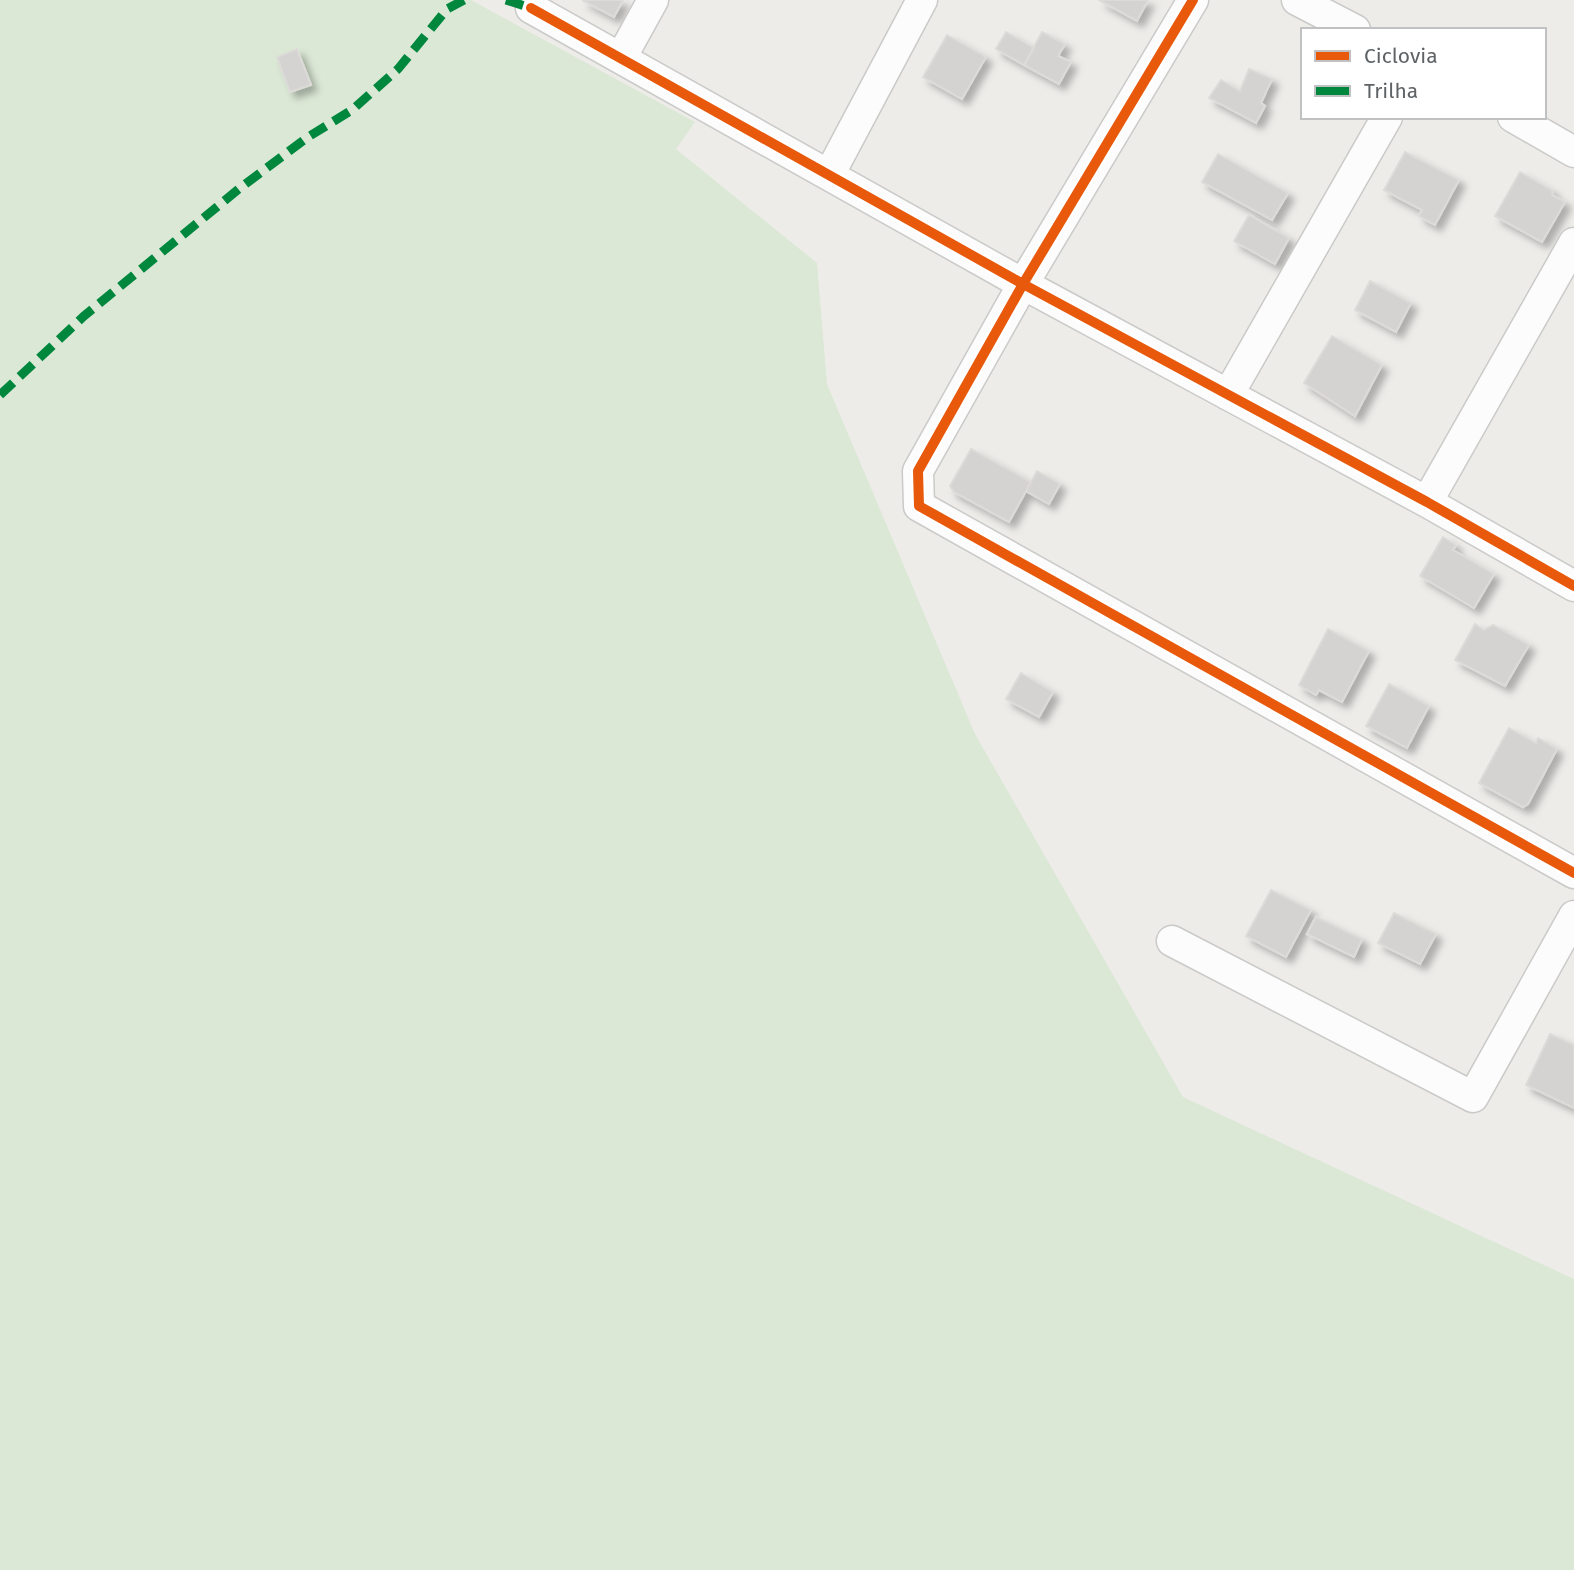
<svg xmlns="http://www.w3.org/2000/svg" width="1574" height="1570" font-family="'Fira Sans',sans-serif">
	<defs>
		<filter id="shadow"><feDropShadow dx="6" dy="6" stdDeviation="3.5" flood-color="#0004"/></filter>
	</defs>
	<rect width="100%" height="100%" fill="#eeece9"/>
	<path fill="#dbe8d6" d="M0 0H471L695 122 676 149 817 263 827 384 975 734 1183 1097 1574 1279V1570H0Z"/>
	<path fill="#d5d3d2" stroke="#dddbd8" stroke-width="2" filter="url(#shadow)" d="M582 0H623L614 17Z
		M1099 0H1148L1137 21Z
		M1006 32 1034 48 1024 65 996 49Z
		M1042 32 1065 44 1058 56 1071 62 1059 84 1024 65Z
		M947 35 986 57 962 99 923 77Z
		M297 49 311 85 290 92 277 57Z
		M1249 69 1272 79 1261 103 1265 106 1256 123 1209 98 1221 80 1240 91Z
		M1405 152 1459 180 1435 225 1419 216 1422 210 1384 190Z
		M1218 154 1288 193 1272 220 1202 182Z
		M1520 172 1553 191 1552 195 1565 202 1542 242 1495 216Z
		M1249 215 1289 238 1275 264 1234 241Z
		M1370 281 1411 303 1396 332 1355 310Z
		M1332 336 1382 365 1355 416 1304 383Z
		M971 449 1031 482 1009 522 954 492 950 486Z
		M1037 471 1060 484 1049 504 1026 491Z
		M1443 537 1456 545 1453 550 1494 574 1474 608 1420 576Z
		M1475 624 1484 630 1493 625 1529 645 1505 686 1455 660Z
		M1328 629 1369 651 1342 702 1319 690 1316 695 1299 685Z
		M1021 673 1053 692 1039 717 1006 699Z
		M1389 684 1429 706 1407 748 1366 726Z
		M1509 728 1536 743 1538 738 1557 749 1528 804 1523 807 1479 783Z
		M1271 890 1311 910 1286 957 1246 936Z
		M1394 913 1436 934 1420 964 1378 943Z
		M1316 917 1362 939 1354 957 1307 934Z
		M1550 1034 1574 1045V1108L1526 1085Z"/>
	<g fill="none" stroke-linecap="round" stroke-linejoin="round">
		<defs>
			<path id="street" d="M1193 0 1023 284 918 471 919 506 1574 873
				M1297 0 1355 30
				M531 8 1023 284 1427 502 1574 586
				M621 58 653 0
				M1513 117 1574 152
				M829 175 922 0
				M1228 395 1387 117
				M1427 502 1574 243
				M1172 941 1473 1097 1574 916"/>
		</defs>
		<use href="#street" stroke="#cacac9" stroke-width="33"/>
		<use href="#street" stroke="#fcfcfc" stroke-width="30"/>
		<path stroke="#00873e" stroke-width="9" stroke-dasharray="18 9" stroke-linecap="butt" d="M506 0 531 8
			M0 395 84 316 240 188 308 137 352 110 398 69 447 9 464 0"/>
		<defs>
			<path id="cycleway" d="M1193 0 1023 284 918 471 919 506 1574 873
				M531 8 1023 284 1427 502 1574 586"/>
		</defs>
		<use href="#cycleway" stroke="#fff" stroke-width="15"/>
		<use href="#cycleway" stroke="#e8590c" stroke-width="10"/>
	</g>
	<rect x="1301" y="28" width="245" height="91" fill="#ffffff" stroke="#bfc1c2" stroke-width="2"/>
	<rect x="1315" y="51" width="35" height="10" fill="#e8590c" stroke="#bfc1c2" stroke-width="2"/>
	<text x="1364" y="63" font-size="21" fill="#5f6366">Ciclovia</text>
	<rect x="1315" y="86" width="35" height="10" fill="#00873e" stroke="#bfc1c2" stroke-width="2"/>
	<text x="1364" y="98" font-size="21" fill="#5f6366">Trilha</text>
</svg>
